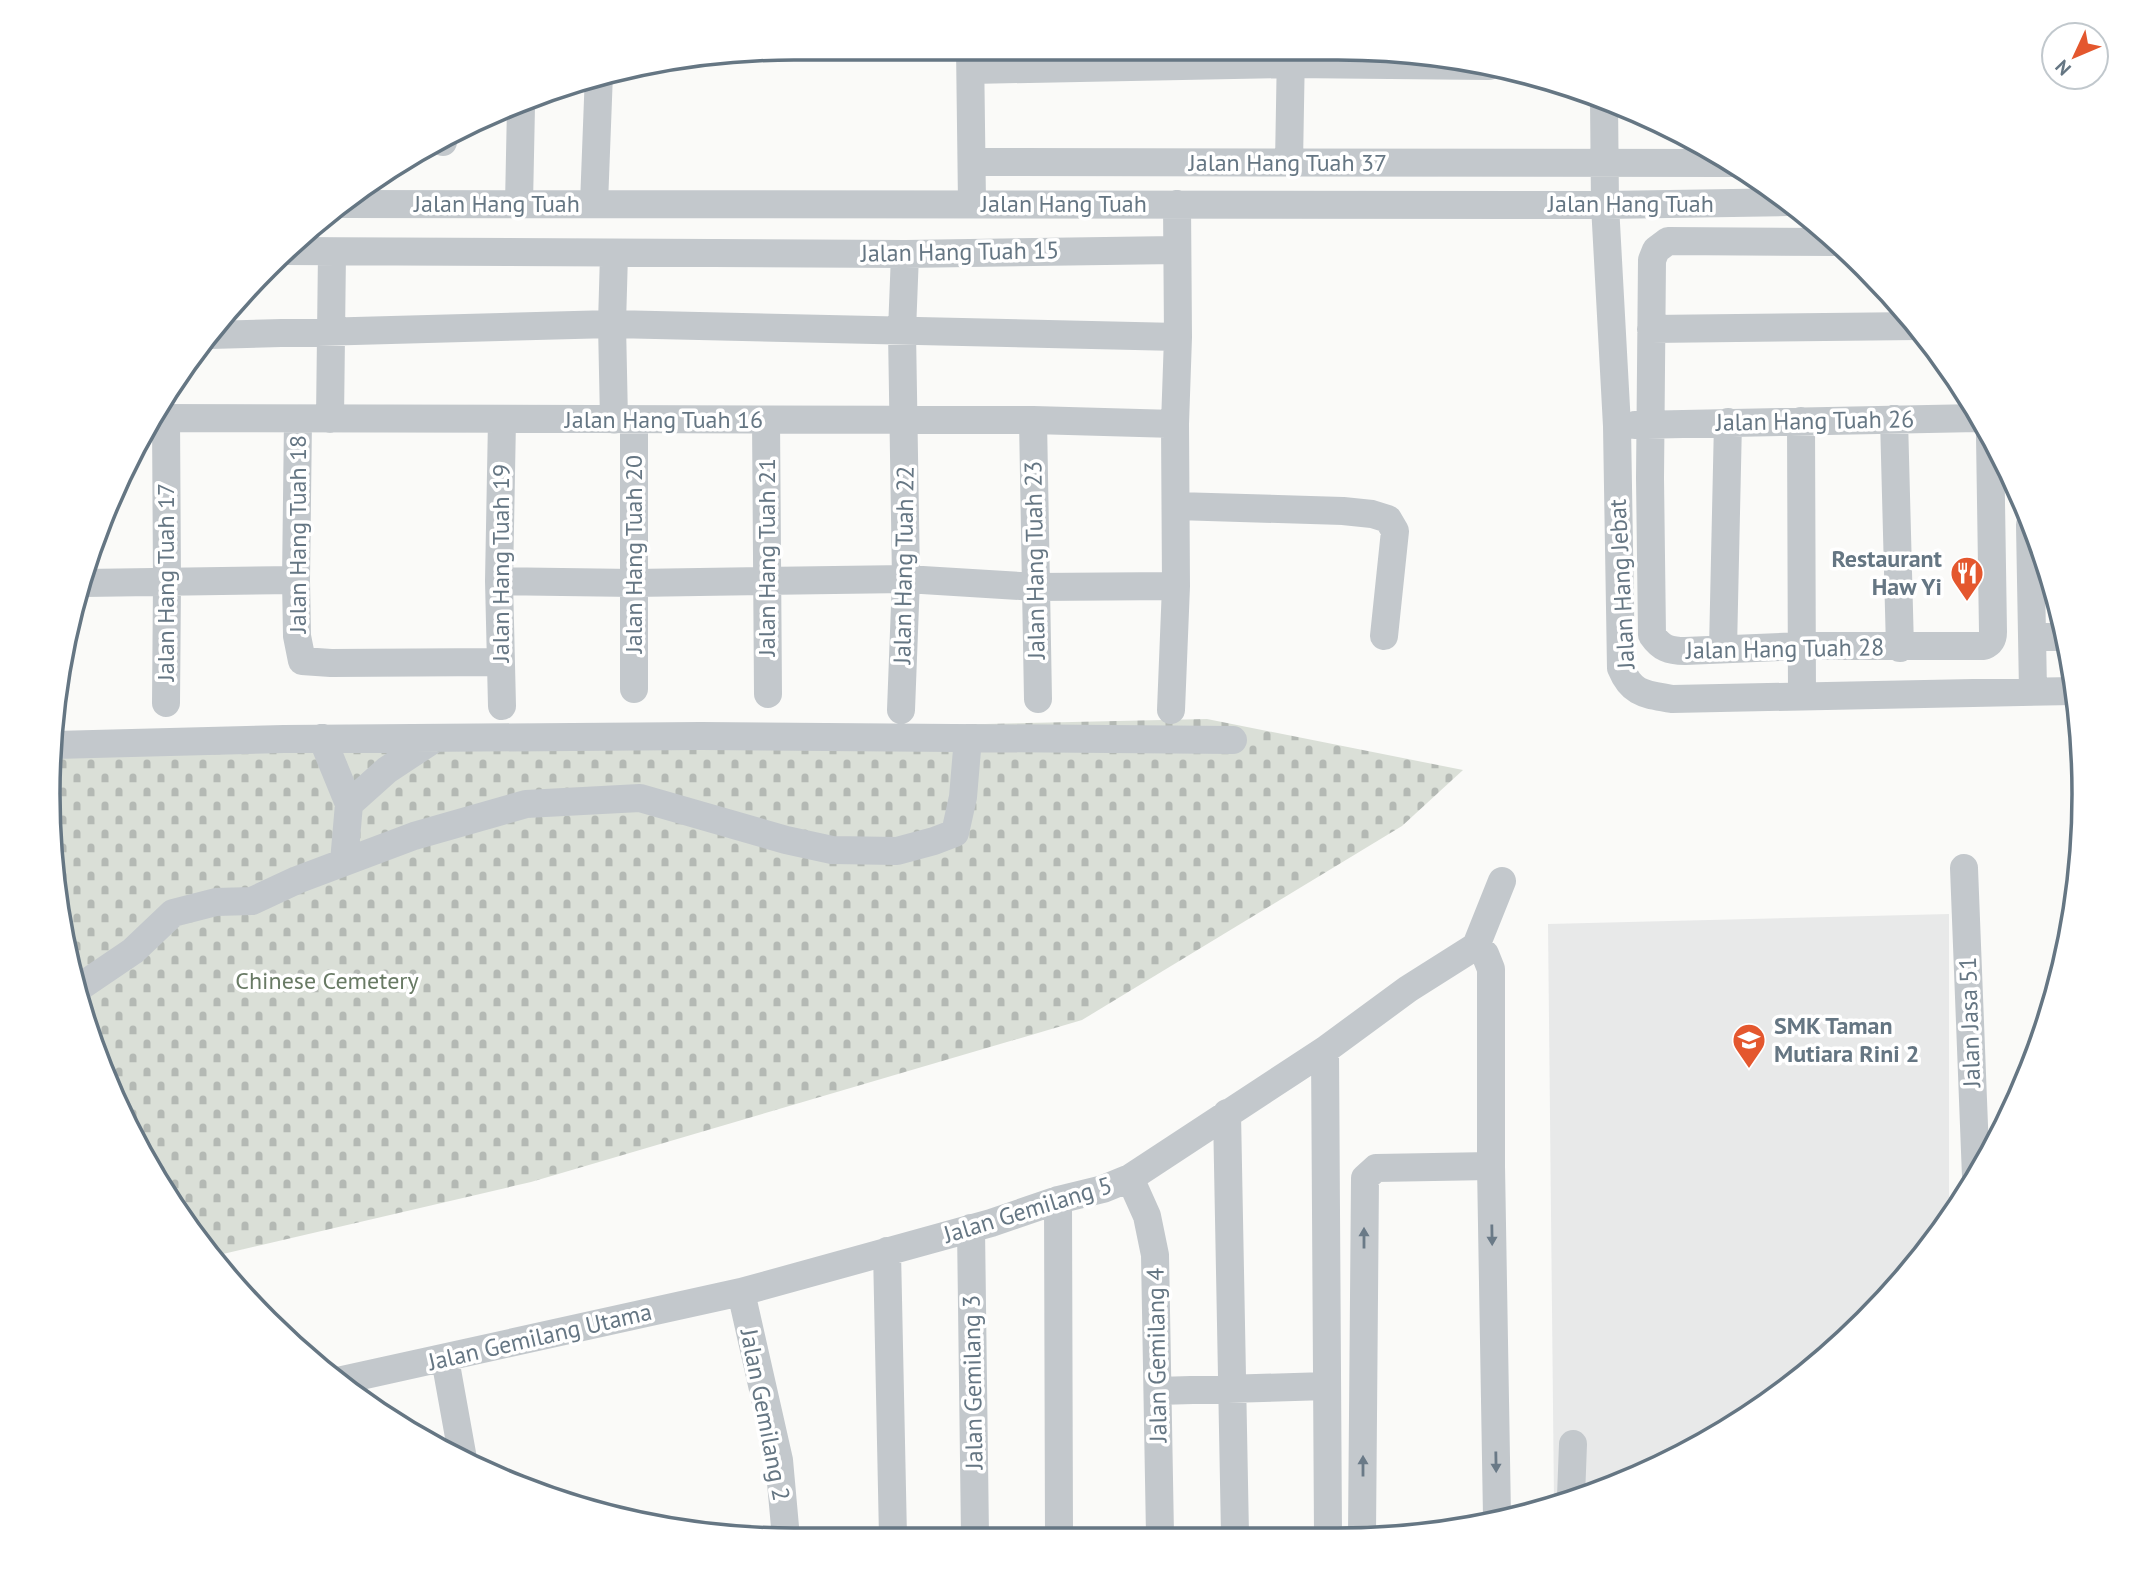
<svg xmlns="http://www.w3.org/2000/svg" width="2131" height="1587" font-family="'PT Sans',sans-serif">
	<defs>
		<pattern id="cemetery-stones" width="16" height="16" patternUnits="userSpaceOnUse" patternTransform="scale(1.75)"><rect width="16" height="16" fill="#dadfd7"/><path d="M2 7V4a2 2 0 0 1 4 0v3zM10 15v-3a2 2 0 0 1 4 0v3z" fill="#b4b9b4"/></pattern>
	</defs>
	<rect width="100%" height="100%" fill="#fafaf8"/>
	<path fill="#e8e9e9" d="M1949 914V1215L1898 1286 1791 1386 1623 1483 1554 1502 1548 924Z"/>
	<path fill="url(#cemetery-stones)" d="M1207 719 1463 770 1402 826 1082 1020 531 1182 210 1257 201 1247 104 1079 73 986 49 843 55 745Z"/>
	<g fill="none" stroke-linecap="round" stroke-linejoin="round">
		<path stroke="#c3c8cc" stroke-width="28" d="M970 48 972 203
			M971 70 1291 64 1489 66
			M1604 100 1605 205 1617 426 1621 668C1632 695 1646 694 1672 699L2073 691
			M443 138V142
			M972 162 1734 163
			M1289 163 1291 49
			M341 204 1605 205 1788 202
			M519 204 521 106
			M594 204 599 73
			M1836 242 1668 241 1656 250 1652 260 1650 478 1652 635C1661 648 1669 651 1685 651L1802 646H1984C1991 643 1993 639 1993 632L1990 436
			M283 251 905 254 1176 250
			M614 254 612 324 614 420
			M1651 329 1918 326
			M210 335 612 324 1178 337
			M154 418 1033 420 1175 424
			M166 418 167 582 166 703
			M298 419 296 580 297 636 302 661 331 663 500 662
			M330 419 332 252
			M1894 419 1900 648
			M766 420 768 694
			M1033 420 1038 699
			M1801 421 1802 696
			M1635 425 1978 418
			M1176 506 1343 511 1372 514 1388 519 1395 531 1384 636
			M2030 525 2033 691
			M499 581 634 583 906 579 1036 587 1176 586
			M84 583 296 580
			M2032 637H2064
			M1723 649 1728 422
			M634 689V420
			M502 706 499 581 502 420
			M901 710 906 579 902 331 905 254
			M1171 710 1176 586 1175 424 1178 337 1177 204
			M322 738 349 804 344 862
			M55 745 284 739 701 736 1233 740
			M349 804 387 770 434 739
			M1964 868 1976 1177
			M1476 946 1485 954 1491 969V1166L1497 1517
			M74 991 133 951 173 913 216 902 252 901 297 880 414 836 526 804 640 798 786 840 832 850 897 851 934 841 955 833 963 797 968 738
			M1325 1050 1328 1534
			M1227 1113 1235 1535
			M1130 1178 1147 1216 1155 1255 1160 1535
			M1058 1200 1059 1536
			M971 1228 975 1537
			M887 1251 893 1537
			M741 1292 779 1460 786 1538
			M445 1359 463 1459
			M338 1381 741 1292 991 1223 1058 1200 1103 1189 1130 1178 1325 1050 1408 989 1476 946 1502 881
			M1158 1391 1327 1386
			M1571 1497 1573 1444
			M1362 1534 1365 1178 1376 1168 1491 1166"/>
	</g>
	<defs><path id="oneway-solid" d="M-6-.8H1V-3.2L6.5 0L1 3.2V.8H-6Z" transform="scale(1.75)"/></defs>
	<g fill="#6a7a87">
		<use href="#oneway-solid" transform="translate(1492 1235) rotate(89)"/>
		<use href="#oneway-solid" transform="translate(1364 1238) rotate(-90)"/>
		<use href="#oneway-solid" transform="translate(1496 1462) rotate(89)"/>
		<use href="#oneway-solid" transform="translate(1363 1466) rotate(-90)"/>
	</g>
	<defs>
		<symbol id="restaurant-pin" viewBox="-11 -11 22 30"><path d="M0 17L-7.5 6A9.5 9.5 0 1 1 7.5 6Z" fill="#e4572e" stroke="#fff"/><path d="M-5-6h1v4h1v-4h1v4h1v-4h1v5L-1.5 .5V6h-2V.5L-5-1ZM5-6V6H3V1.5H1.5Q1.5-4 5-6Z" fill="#fff"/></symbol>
		<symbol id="school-pin" viewBox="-11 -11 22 30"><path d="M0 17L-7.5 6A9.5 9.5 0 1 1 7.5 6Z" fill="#e4572e" stroke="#fff"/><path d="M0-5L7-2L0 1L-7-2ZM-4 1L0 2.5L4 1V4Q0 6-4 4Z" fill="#fff"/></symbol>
	</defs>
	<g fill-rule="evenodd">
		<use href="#restaurant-pin" x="1948" y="554" width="38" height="52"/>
		<use href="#school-pin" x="1730" y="1021" width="38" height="52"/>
	</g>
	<g text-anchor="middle" stroke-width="7" stroke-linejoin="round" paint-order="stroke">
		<g font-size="24" fill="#657683" stroke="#fff">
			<text x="1288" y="171">Jalan Hang Tuah 37</text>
			<text x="497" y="212">Jalan Hang Tuah</text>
			<text x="1064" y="212">Jalan Hang Tuah</text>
			<text x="1631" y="212">Jalan Hang Tuah</text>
			<text transform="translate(960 252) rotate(-1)" y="8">Jalan Hang Tuah 15</text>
			<text x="664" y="428">Jalan Hang Tuah 16</text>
			<text transform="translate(1815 421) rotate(-1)" y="8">Jalan Hang Tuah 26</text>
			<text transform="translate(298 534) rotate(-90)" y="8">Jalan Hang Tuah 18</text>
			<text transform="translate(634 554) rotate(-90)" y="8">Jalan Hang Tuah 20</text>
			<text transform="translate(767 557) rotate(-90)" y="8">Jalan Hang Tuah 21</text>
			<text transform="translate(1035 560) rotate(-91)" y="8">Jalan Hang Tuah 23</text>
			<text transform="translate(501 563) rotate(-90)" y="8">Jalan Hang Tuah 19</text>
			<text transform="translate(904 565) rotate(-89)" y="8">Jalan Hang Tuah 22</text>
			<text transform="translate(166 582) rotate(-90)" y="8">Jalan Hang Tuah 17</text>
			<text transform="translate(1622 584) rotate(-93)" y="8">Jalan Hang Jebat</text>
			<text transform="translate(1785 649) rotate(-1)" y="8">Jalan Hang Tuah 28</text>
			<text transform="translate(1970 1022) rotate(-92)" y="8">Jalan Jasa 51</text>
			<text transform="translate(1028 1210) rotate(-17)" y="8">Jalan Gemilang 5</text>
			<text transform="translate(540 1337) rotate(-13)" y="8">Jalan Gemilang Utama</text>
			<text transform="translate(1157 1355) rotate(-91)" y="8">Jalan Gemilang 4</text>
			<text transform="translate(973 1382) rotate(-91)" y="8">Jalan Gemilang 3</text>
			<text transform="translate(765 1415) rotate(79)" y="8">Jalan Gemilang 2</text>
		</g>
		<g font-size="24" font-weight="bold" fill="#657683" stroke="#fff" text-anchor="end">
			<text x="1942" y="567">Restaurant<tspan x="1942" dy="28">Haw Yi</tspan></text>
			<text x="1774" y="1034" text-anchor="start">SMK Taman<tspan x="1774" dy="28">Mutiara Rini 2</tspan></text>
		</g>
		<g font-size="24" fill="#687a64" stroke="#fff">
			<text x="327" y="989">Chinese Cemetery</text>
		</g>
	</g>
	<path d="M0 0H2131V1587H0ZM794 60H1338A734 734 0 0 1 2072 794V794A734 734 0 0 1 1338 1528H794A734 734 0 0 1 60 794V794A734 734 0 0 1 794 60Z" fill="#fff" fill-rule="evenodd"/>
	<path fill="none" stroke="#657683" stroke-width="3.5" d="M794 60H1338A734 734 0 0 1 2072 794V794A734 734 0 0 1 1338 1528H794A734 734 0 0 1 60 794V794A734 734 0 0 1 794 60Z"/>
	<g transform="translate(2075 56) rotate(226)"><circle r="33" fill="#ffffff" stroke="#c1c8cd" stroke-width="2"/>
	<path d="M0-5L12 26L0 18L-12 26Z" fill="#e4572e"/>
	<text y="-10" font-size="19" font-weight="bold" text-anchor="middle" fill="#657683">N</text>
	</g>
</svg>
